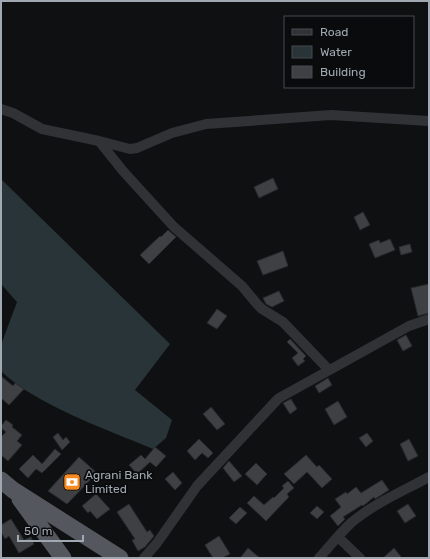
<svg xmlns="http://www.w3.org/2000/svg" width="430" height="559" font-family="Rubik,sans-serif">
	<rect width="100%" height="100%" fill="#0f1011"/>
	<path fill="#293439" d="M1 179 170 344 135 390 172 420 166 438 153 449C110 431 65 415 25 390 17 384 9 379 1 371V345L17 302 1 284Z"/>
	<path fill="#3e4044" stroke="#292a2d" d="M273 178 278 189 259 198 254 187Z
		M363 212 370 225 360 230 354 217Z
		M168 230 176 237 149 264 140 255 160 236 161 237Z
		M390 239 395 250 375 258 369 244 379 240 380 243Z
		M410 244 412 252 401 255 399 247Z
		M283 251 288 266 263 275 257 261Z
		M429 284V313L418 316 411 288Z
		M279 291 284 301 272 307 266 304 263 298Z
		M217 309 227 316 217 329 207 323Z
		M406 335 412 346 403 351 397 340Z
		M290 339 306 356 303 359 305 361 298 366 292 358 298 353 287 342Z
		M1 376 13 386 15 383 24 389 9 405 1 398Z
		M328 378 332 385 319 393 315 386Z
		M291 399 297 409 290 414 283 403Z
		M338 401 347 417 334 425 325 409Z
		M211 407 225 424 217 430 203 414Z
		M6 420 13 425 12 427 22 435 17 441 22 445 8 461 1 455V437L6 432 1 428V426Z
		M58 433 63 440 66 437 70 442 62 450 53 437Z
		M367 433 373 441 366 447 359 438Z
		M199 439 213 453 208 458 202 453 195 460 187 451Z
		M409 439 418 456 408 461 400 444Z
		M155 447 166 456 156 467 150 462 137 474 129 465 141 455 145 459Z
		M55 449 61 454 42 473 36 469 28 478 19 469 33 455 42 464Z
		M306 455 317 467 319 465 332 479 322 488 307 472 294 484 284 474Z
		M79 457 97 473 67 504 48 491Z
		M229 461 242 476 234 482 223 468Z
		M256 463 267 474 257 485 245 474Z
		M173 472 182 483 175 490 165 479Z
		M382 480 389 490 375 499 374 497 363 506 362 505 343 517 345 519 338 526 330 516 341 507 335 499 346 492 347 494 356 487 361 493Z
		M288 481 294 488 287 494 289 497 266 521 247 503 254 496 264 505 273 497 274 498 284 488 282 486Z
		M96 494 110 509 97 519 90 511 88 513 82 506Z
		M129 504 147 532 150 530 154 536 145 547 138 551 132 540 135 539 117 512Z
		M408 504 416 516 405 523 397 511Z
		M317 506 324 512 317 519 310 513Z
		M240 507 247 513 236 524 229 518Z
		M11 519 24 540 31 537 34 544 19 553 9 536 5 539 1 532V525Z
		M219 536 230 554 222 558H213L205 545Z
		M248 548 260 558H240Z
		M394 548 402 558H383Z"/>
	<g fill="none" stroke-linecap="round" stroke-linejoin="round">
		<path stroke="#303236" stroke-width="10" d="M1 109 13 113 42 129 99 141 130 149 137 148 172 133 206 124 331 115 429 121
			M99 141 123 171 174 227 242 286 257 304 262 309 283 322 329 370
			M338 537 360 558
			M144 558 157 543 197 486 276 401 279 398 409 326 429 319
			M319 558C330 546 340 533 352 522 375 503 403 491 429 477"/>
		<path stroke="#54585e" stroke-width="17" d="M1 480 13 490 120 558
			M20 499 63 558"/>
	</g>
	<defs>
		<symbol id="bank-square" viewBox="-11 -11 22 22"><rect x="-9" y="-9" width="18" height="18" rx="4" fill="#f78b21" stroke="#0a0b0c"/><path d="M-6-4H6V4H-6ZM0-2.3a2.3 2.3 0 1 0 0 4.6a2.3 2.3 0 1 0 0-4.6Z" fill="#fff"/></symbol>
	</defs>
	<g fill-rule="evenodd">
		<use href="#bank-square" x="62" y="472" width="20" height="20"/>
	</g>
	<g text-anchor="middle" stroke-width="3.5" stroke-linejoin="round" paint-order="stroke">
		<g font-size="12" fill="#a0a9b2" stroke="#0a0b0c" text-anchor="start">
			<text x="85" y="479">Agrani Bank<tspan x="85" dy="14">Limited</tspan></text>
		</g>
	</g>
	<rect width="430" height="559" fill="none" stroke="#a0a9b2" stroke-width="4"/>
	<rect x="284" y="16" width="130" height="72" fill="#0a0b0c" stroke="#464a4e"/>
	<rect x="292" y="29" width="20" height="6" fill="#303236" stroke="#464a4e"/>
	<text x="320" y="36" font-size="12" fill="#a0a9b2">Road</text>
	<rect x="292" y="46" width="20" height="12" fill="#293439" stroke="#464a4e"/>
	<text x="320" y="56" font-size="12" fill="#a0a9b2">Water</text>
	<rect x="292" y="66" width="20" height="12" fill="#3e4044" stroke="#464a4e"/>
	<text x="320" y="76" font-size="12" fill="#a0a9b2">Building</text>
	<path d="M18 535v6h65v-6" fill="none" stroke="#a0a9b2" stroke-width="2"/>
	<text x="24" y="535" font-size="12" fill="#a0a9b2" stroke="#0a0b0c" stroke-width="3" paint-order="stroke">50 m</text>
</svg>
